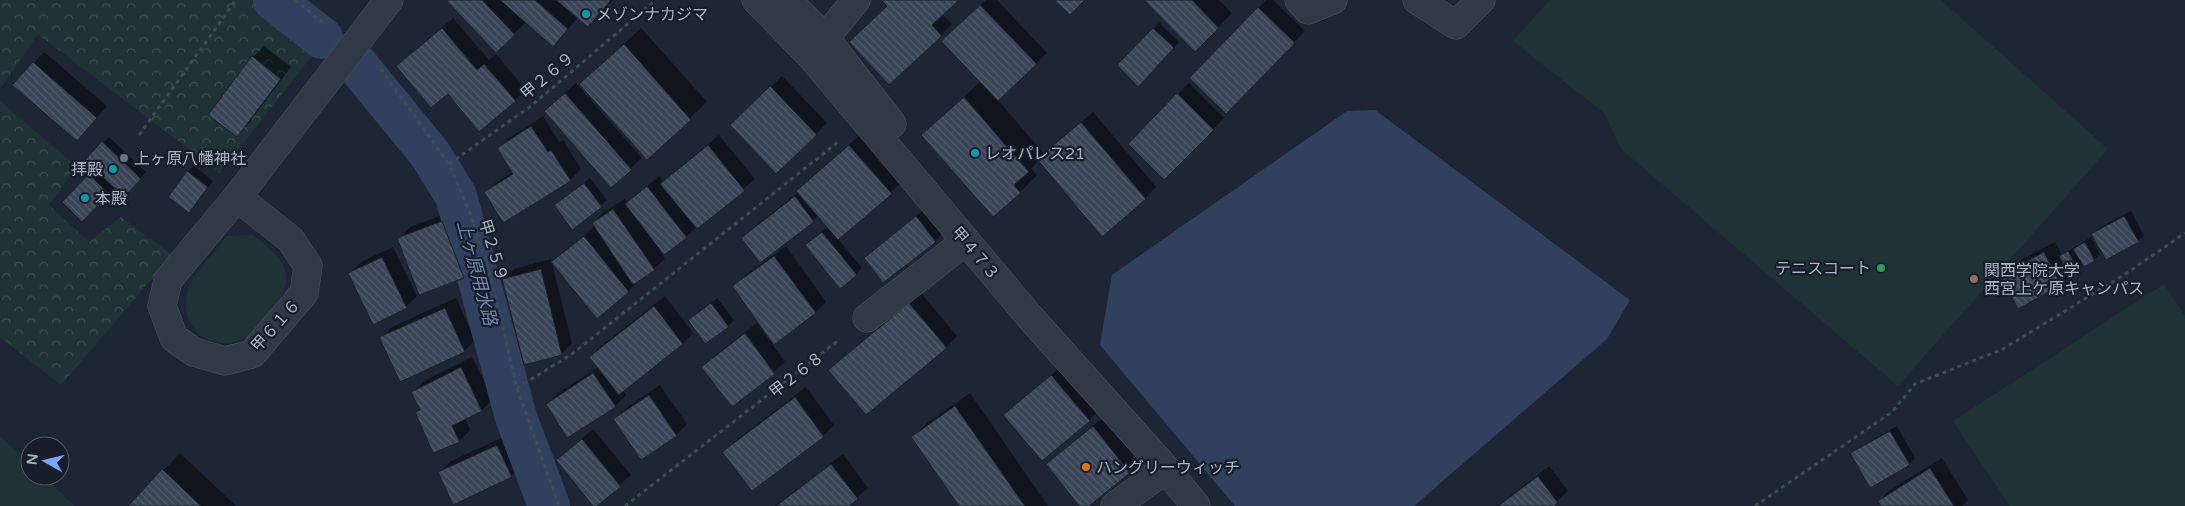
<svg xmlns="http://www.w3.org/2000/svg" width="2185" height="506" font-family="'Varela Round','Noto Sans JP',sans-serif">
	<defs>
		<pattern id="forest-crowns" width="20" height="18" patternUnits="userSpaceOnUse" patternTransform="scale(1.25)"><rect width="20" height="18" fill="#1f3236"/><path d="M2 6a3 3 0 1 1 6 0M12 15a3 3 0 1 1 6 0" fill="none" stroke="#3d4d51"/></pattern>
		<pattern id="building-back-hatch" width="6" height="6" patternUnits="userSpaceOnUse" patternTransform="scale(1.25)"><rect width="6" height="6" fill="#394456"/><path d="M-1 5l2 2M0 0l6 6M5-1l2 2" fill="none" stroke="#535d6d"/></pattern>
	</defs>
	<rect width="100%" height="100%" fill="#1e2635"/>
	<path fill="url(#forest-crowns)" d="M0 0H254L315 52 220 173 38 34 0 89Z
		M0 101 77 167 49 205 89 242 121 217 172 255 61 385 0 337Z"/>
	<path fill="#1f3236" d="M1550 0H1941L2108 149 1898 386 1621 149 1605 114 1513 41Z
		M253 235C271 249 293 264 284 290 282 296 275 303 271 308 265 316 256 333 247 338 210 355 177 328 188 288 192 277 219 247 227 236Z
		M2164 284 2185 316V506H2010L1953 421Z
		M0 436 30 464V476H43L75 506H0Z"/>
	<path fill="#30405e" d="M1375 110 1630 300 1607 339 1414 506H1235L1100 345 1112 275 1347 111Z"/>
	<path fill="#0007" d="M448 0H613L588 26 578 17 564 34 526 22 496 52Z
		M883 0H957L942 14 952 24 941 35 888 6Z
		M986 0H997L1047 53 998 100 1044 154 1093 112 1156 187 1145 198 1039 160 1031 169 1037 175 1020 192 923 135 981 81 954 31Z
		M1145 0H1219L1232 13 1195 50Z
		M1266 0H1273L1305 31 1226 112 1191 78Z
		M453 18 489 60 496 54 526 90 515 100 448 92 398 66Z
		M1159 23 1179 42 1138 85 1118 65Z
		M641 28 707 102 647 158 581 84Z
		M264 46 291 67 248 124 237 135 253 57Z
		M44 52 107 106 77 140 14 85Z
		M782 76 827 123 816 134 743 114Z
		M576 83 642 158 611 186 556 101Z
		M1189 83 1224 118 1164 178 1129 144Z
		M543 116 559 142 563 140 581 169 570 180 486 192 497 182 513 172 498 148 509 138Z
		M719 135 755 179 665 254 660 248 659 249 665 259 628 291 553 262 595 226 593 223 604 212 625 199 628 203 659 176 663 182Z
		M860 135 902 182 838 239 862 268 856 274 813 239 829 227 819 215 761 261 743 238 754 227 799 192 798 191 808 180Z
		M109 137 146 172 124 195 115 187 82 220 63 202 96 169 86 160Z
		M194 166 213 181 188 212V172Z
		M590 178 607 200 572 228 555 206Z
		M928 206 946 230 935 241 883 281 865 258Z
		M453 211 474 266 463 276 420 293 399 238 410 227Z
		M2131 211 2144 236 2138 241 2093 234 2099 228Z
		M2091 237 2100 254 2094 260 2084 265 2061 284 2018 307 2001 276 2012 265 2055 242 2062 255Z
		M786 246 826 302 815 313 772 344 785 362 732 405 703 367 714 356 757 323 769 340 771 338 733 287 744 276Z
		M393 247 417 296 406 307 350 273 361 262Z
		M551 259 572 343 561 354 503 280 514 269Z
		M921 293 957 336 946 347 830 370Z
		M665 296 693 333 682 344 623 391 626 395 615 406 547 404 558 393 598 367 590 357 601 346Z
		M456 298 475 340 464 351 381 338 392 327Z
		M717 298 734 320 728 326 690 320Z
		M472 357 493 399 482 410 465 418 470 430 459 441 416 412 420 408 413 392 424 381Z
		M1063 365 1100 410 1089 420 1016 405Z
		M660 385 687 424 676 435 615 419 626 408Z
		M806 387 834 425 823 436 752 490 724 452 735 441Z
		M970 393 1048 506H961L913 437 927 423Z
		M1105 416 1140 462 1087 506H1080L1047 464Z
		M1897 426 1915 458 1909 464 1852 453 1858 448Z
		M593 429 631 475 595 506 557 460Z
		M508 435 522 465 511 476 440 472 451 461Z
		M180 453 236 506H130Z
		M843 454 868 488 847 506H775Z
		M1942 458 1968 500 1962 506H1882L1879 501 1890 490Z
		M1549 466 1568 491 1552 506H1497Z"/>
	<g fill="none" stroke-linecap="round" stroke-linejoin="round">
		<path stroke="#30405e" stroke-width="42" d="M274 0 322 38
			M358 66 430 154 456 196 516 417 549 506"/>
	</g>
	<path fill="url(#building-back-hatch)" stroke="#19202c" d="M446 0H482L515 35 496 53Z
		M500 0H535L568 29 553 47Z
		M556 0H611L588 27Z
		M881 0H959L932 25 942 36 889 85 849 42 887 6Z
		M1054 0H1085L1070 15Z
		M1144 0H1192L1219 28 1195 52Z
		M980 5 1037 64 998 101 941 41Z
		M1258 7 1295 43 1226 114 1189 78Z
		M442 28 477 70 484 64 516 101 479 132 448 94 431 108 396 66Z
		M1153 28 1174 48 1138 87 1117 65Z
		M624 44 691 120 647 160 579 84Z
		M252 56 281 79 237 137 208 115Z
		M33 62 97 118 77 141 12 85Z
		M770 86 817 135 776 174 730 125Z
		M565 93 632 170 611 188 544 111Z
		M1177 93 1214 130 1164 180 1128 144Z
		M964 97 1029 172 1014 185 1021 193 993 217 921 135Z
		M1081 122 1146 199 1102 237 1037 159Z
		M531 126 548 152 551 150 571 181 503 223 484 192 513 174 497 148Z
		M102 141 141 179 124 197 85 160Z
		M708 145 745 191 697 229 660 184Z
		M849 145 892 194 838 240 796 191Z
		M187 171 208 187 189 213 168 197Z
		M89 174 109 194 82 222 62 202Z
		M584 183 602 207 572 230 554 205Z
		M647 186 687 238 664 255 625 204Z
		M795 196 814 222 760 263 741 238Z
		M613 209 655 270 633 285 592 223Z
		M916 216 936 242 883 283 864 258Z
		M2124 216 2139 242 2106 260 2091 234Z
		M442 221 464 278 419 295 397 238Z
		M822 232 857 275 840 289 805 245Z
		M584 236 629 292 597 319 551 262Z
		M2085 242 2095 261 2084 267 2073 249Z
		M2068 251 2079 271 2070 276 2059 256Z
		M2044 252 2061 285 2018 309 2000 275Z
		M774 256 816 313 774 345 732 286Z
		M382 257 407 308 373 325 348 273Z
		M541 269 562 355 524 365 502 279Z
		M711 303 729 327 705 344 688 320Z
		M909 303 947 348 866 415 828 370Z
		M654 306 683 344 619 395 589 357Z
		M445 308 465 352 400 382 379 337Z
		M745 333 775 374 732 407 701 367Z
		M461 367 482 411 452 426 460 442 433 453 415 412 420 410 411 392Z
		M593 373 616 407 567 438 546 404Z
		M1051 375 1090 421 1042 461 1003 415Z
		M649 395 677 436 641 460 613 419Z
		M795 397 824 437 752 491 722 452Z
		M955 406 1025 506H959L911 437Z
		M1093 426 1130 473 1089 506H1079L1046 464Z
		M1890 431 1910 465 1870 488 1850 453Z
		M582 439 621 487 597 506H593L556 460Z
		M497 445 512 477 453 505 438 472Z
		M831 464 858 499 849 506H776Z
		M1930 468 1954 506H1881L1878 501Z
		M162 469 201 506H128Z
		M1538 476 1558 503 1554 506H1498Z"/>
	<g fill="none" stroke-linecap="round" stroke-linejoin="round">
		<defs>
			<path id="minor" d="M756 0 810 55 1029 316 1166 469 1196 506
				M787 0 825 38 856 0
				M1299 0 1308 10 1333 0
				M1417 0 1456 25 1481 0
				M825 38 892 124
				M237 197 291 240 308 266 304 293 252 354 225 361 194 352 174 338 162 306 168 280 237 197 389 0
				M867 318 966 241
				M1115 506 1166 469"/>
		</defs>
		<use href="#minor" stroke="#4c5361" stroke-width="29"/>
		<path stroke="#3a4e51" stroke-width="3" stroke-dasharray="4 4" stroke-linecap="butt" d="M295 0 326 25
			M381 69 449 164 470 213 495 294 517 388 559 506
			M139 135 236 0
			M449 164 531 106 656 0
			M517 388 572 354 838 142
			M625 506 840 339
			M1755 506 1892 412 1915 384 2003 349 2127 273 2185 233"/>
		<use href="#minor" stroke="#313846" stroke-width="28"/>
	</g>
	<g fill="#0f9aa8" stroke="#171e2a" stroke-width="2">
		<circle cx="586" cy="14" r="5"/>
		<circle cx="975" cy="153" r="5"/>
		<circle cx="113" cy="169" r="5"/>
		<circle cx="85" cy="198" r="5"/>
	</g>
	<circle fill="#6b7280" stroke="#171e2a" stroke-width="2" cx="124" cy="158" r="5"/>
	<circle fill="#2e9e5b" stroke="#171e2a" stroke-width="2" cx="1881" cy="268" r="5"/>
	<circle fill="#8d6e63" stroke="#171e2a" stroke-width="2" cx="1974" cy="279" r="5"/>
	<circle fill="#e8710a" stroke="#171e2a" stroke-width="2" cx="1086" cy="467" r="5"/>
	<g text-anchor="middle" stroke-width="4.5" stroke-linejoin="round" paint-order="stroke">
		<g font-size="16" fill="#aab3c3" stroke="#171e2a" text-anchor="start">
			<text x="596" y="20">メゾンナカジマ</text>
			<text x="985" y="159">レオパレス21</text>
			<text x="134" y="164">上ヶ原八幡神社</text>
			<text x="103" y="175" text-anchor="end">拝殿</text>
			<text x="95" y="204">本殿</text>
			<text x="1871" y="274" text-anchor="end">テニスコート</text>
			<text x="1984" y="276">関西学院大学<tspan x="1984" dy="18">西宮上ケ原キャンパス</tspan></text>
			<text x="1096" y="473">ハングリーウィッチ</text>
		</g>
		<g font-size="16" fill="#aab3c3" stroke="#171e2a">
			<text transform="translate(547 75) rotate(-40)" y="6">甲２６９</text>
			<text transform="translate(494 250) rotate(73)" y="6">甲２５９</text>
			<text transform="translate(976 253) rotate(50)" y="6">甲４７３</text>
			<text transform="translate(275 325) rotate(-48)" y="6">甲６１６</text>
			<text transform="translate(796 374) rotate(-38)" y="6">甲２６８</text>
		</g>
		<g font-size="18" font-style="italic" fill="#7187ae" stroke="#171e2a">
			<text transform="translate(477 273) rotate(75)" y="6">上ヶ原用水路</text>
		</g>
	</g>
	<g transform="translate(45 461) rotate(278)"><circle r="24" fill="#171e2a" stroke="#525a67"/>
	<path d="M0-4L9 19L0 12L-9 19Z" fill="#77a3fc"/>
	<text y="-8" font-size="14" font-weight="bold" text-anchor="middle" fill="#aab3c3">N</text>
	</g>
</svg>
